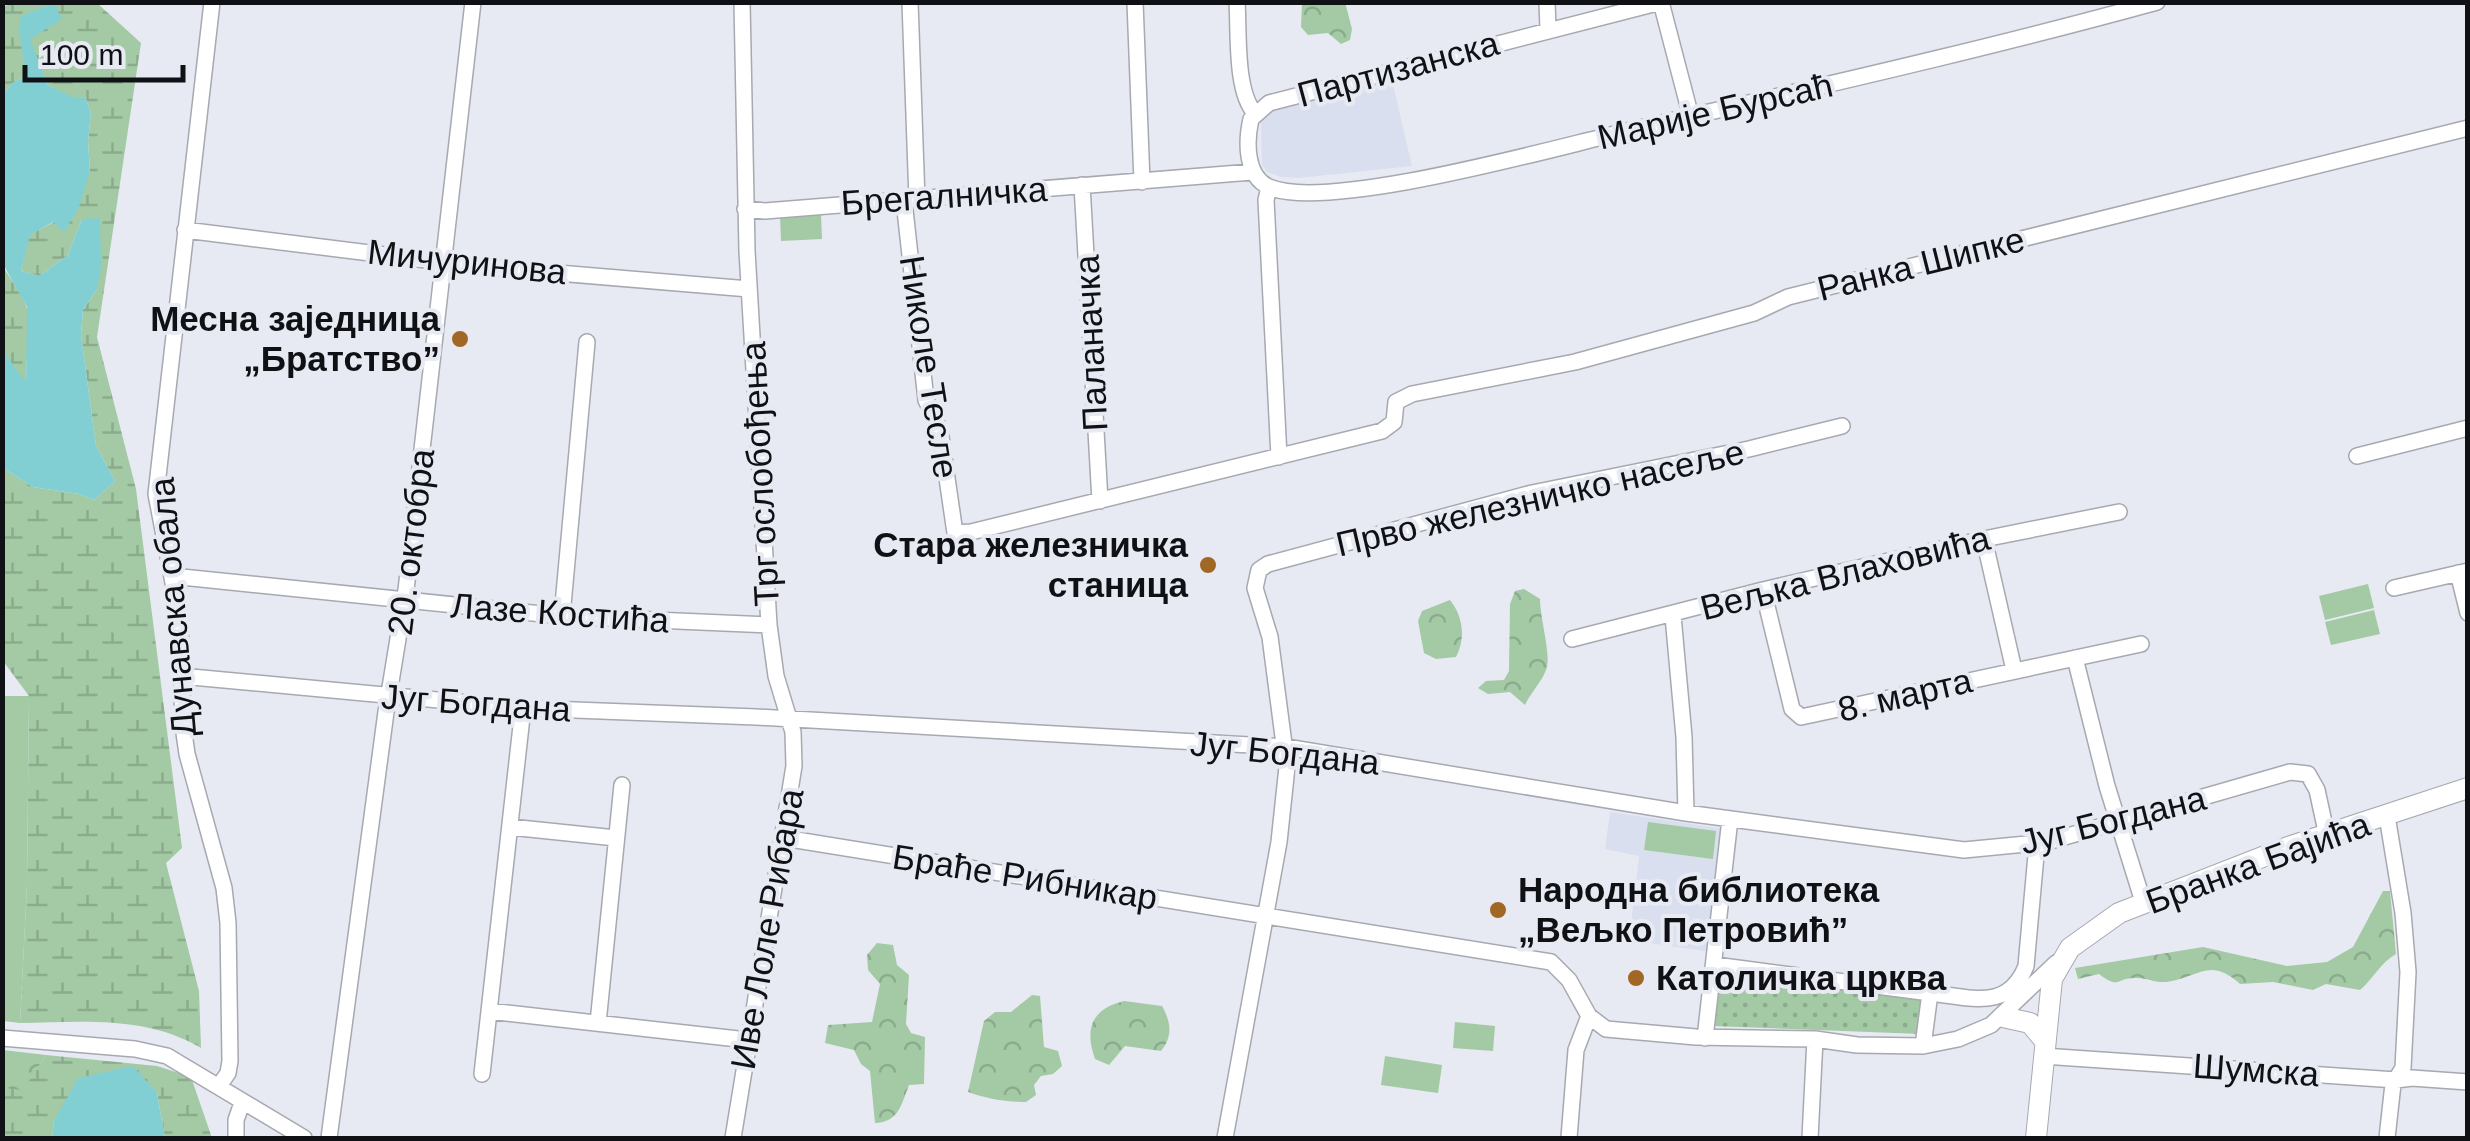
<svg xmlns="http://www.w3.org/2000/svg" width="2470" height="1141" font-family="Arial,sans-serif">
	<defs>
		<pattern id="green-dots" width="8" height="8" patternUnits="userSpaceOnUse" patternTransform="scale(2.5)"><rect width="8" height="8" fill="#a3caa4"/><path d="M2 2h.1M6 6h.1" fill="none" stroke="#8bac8c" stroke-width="1.8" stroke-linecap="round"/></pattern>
		<pattern id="forest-crowns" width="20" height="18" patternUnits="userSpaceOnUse" patternTransform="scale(2.5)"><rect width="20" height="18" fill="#a3caa4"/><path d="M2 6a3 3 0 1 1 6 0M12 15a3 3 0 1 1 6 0" fill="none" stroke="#8bac8c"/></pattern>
		<pattern id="wetland-marsh" width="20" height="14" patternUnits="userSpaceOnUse" patternTransform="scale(2.5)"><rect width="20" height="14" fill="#a3caa4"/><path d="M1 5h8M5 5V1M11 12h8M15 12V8" fill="none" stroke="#8bac8c"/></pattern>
	</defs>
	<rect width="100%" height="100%" fill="#e7eaf2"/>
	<path fill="#d9dfee" d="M1391 76 1412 166 1299 178 1281 177 1267 172 1262 165 1261 122 1269 109Z
		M1610 812 1725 829 1711 952 1629 940 1639 856 1605 849Z"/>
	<path fill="url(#green-dots)" d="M1721 971 1925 998 1921 1034 1712 1026Z"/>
	<path fill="url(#forest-crowns)" d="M1345 2 1352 29 1350 40 1341 44 1328 33 1308 35 1301 27 1302 3Z
		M1524 589 1540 599C1540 619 1552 657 1546 670 1541 683 1531 692 1525 705L1510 692 1488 694 1478 688 1486 681 1504 680 1509 671 1510 604 1515 591Z
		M1450 600C1463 616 1466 638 1456 657L1436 659 1424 653 1418 621 1422 611Z
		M2383 891H2390L2396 954C2380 963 2374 978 2360 990L2326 984 2313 990 2273 982 2240 984C2209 956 2199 978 2166 982 2155 983 2145 977 2135 978 2115 978 2120 990 2099 974L2078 979 2075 968 2203 947 2287 966 2327 962 2353 947Z
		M877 943 893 945 897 965 909 975 906 1024 911 1033 925 1037 924 1084 909 1085C901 1105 899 1122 875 1123L870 1071 861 1064 854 1050 825 1043 828 1025 872 1022 880 984 868 970 867 955Z
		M1032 995 1040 996 1044 1047 1058 1051 1062 1066 1053 1074 1041 1076 1034 1085 1036 1095 1026 1102C1005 1102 988 1099 968 1092L984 1021 995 1012H1011Z
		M1124 1001 1162 1006C1171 1022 1173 1036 1161 1051L1125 1046 1109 1065 1095 1059C1084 1028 1092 1009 1124 1001Z
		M3 1050 46 1055 23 1091 3 1088Z"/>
	<path fill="url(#wetland-marsh)" d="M12 3H97L141 43 97 337 136 489 182 848 166 863 199 991 201 1048C146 1015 81 1022 20 1023L27 885 29 696 3 661V468L33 487 79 494 94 500 115 481 96 446 81 335 83 310 97 289 82 219 68 255 39 276 21 271 29 235 54 222 64 231 90 171 88 141 91 113 85 97 75 99 48 85 29 39 54 3 21 17 26 76 11 84 3 96V7Z
		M2 265C10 278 21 292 26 306 36 329 22 361 27 386L3 351Z
		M46 1055 157 1066 191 1077 212 1138H165L157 1093 54 1121 52 1138H3V1088L23 1090Z"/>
	<path fill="#a3caa4" d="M821 215 822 239 781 241 780 216Z
		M2368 584 2374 608 2325 620 2319 596Z
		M2374 610 2380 634 2331 645 2325 622Z
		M3 696H29L27 885 20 1023 3 1021Z
		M1648 822 1716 831 1713 859 1644 850Z
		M1455 1022 1495 1026 1493 1051 1453 1048Z
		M1385 1056 1442 1065 1438 1093 1381 1085Z"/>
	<path fill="#82cfd3" d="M54 3 62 19 30 39 48 85 75 98 85 97 91 113 88 141 90 171 79 207 64 232 53 222 30 235 21 271 39 276 68 255 82 219 100 218 101 267 97 289 83 310 81 335 96 446 115 481 94 500 79 494 33 487 3 468V351L26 383 27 307 3 264V96L11 84 26 76C24 55 17 36 21 16Z
		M133 1066 157 1093 165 1138H52L54 1121 78 1078Z"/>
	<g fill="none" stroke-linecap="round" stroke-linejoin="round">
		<defs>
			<path id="minor" d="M212 2 156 494 180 619 183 726 187 754 224 888 228 923 230 1061 228 1073 219 1086
				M910 2 917 200
				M1135 2 1142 182
				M1237 2C1239 32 1235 92 1255 113
				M1547 2 1548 29
				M1691 117 1661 2 1269 103 1251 119C1246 141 1245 176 1269 187 1327 212 1550 149 1619 133 1799 91 1979 51 2157 2
				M1082 185 1100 501
				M1269 187 1266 200 1279 457
				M904 201 926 400 940 430 955 533 971 532 1382 431 1394 422 1396 402 1412 394 1575 362 1754 313 1788 297 2468 128
				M745 209 765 211 1252 172
				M185 230 474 266 749 289
				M2357 456 2468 428
				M1984 539 2014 670
				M2458 573 2468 613
				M172 576 562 616 769 625
				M2394 588 2468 571
				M1763 590 1792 709 1801 717 2141 644
				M562 616 587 342
				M1673 616 1684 737 1686 813
				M1572 639 1763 590 1984 539 2119 512
				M2075 658 2107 786 2144 905
				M181 676 523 708 756 717 1286 747 1686 813 1964 850 2047 842 2290 772 2308 774 2317 790 2327 836
				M510 827 616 838
				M784 838 1551 962 1569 980 1589 1016 1606 1029 1696 1037 1815 1039 1857 1045 1923 1046 1958 1039 1991 1025 2056 963
				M1715 965 1930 993 1923 1046
				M1930 993C1970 997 2008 1012 2026 966L2037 844
				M489 1011 747 1040
				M598 1023 622 785
				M2 1038 135 1049 167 1056 304 1138
				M1705 1038 1730 819
				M2043 1056 2396 1080 2412 1078 2468 1082
				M482 1074 523 708
				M236 1138V1120L242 1103
				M329 1138 386 712 406 590 473 2
				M733 1138 794 766 793 732 776 676 769 625 747 251 742 2
				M1225 1138 1279 842 1287 767 1270 637 1255 588 1259 570 1268 564 1532 493 1749 449 1842 426
				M1569 1138 1576 1050 1589 1016
				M1810 1138 1815 1039
				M2387 1138 2393 1084 2403 1068 2408 972 2403 913 2387 816"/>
			<path id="major" d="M2003 1017 2030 1023 2045 1041
				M2036 1138 2052 979 2070 948 2119 913 2288 847 2468 788"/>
		</defs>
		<use href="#minor" stroke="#a6a9b0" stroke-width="18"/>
		<use href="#major" stroke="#a6a9b0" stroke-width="22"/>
		<use href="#minor" stroke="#fff" stroke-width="15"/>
		<use href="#major" stroke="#fff" stroke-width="20"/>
	</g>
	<g fill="#a06725" stroke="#e7eaf2" stroke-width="4">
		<circle cx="460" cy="339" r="10"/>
		<circle cx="1208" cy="565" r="10"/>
		<circle cx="1498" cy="910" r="10"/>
		<circle cx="1636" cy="978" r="10"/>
	</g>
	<g text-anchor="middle" stroke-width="8" stroke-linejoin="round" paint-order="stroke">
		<g font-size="35" fill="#101114" stroke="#e7eaf2">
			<text transform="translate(1398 69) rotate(-15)" y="12">Партизанска</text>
			<text transform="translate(1715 111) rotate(-13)" y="12">Марије Бурсаћ</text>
			<text transform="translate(944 196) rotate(-4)" y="12">Брегалничка</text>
			<text transform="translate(467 262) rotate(6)" y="12">Мичуринова</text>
			<text transform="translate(1921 264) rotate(-14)" y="12">Ранка Шипке</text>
			<text transform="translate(1091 343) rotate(-93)" y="12">Паланачка</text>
			<text transform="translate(929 367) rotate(81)" y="12">Николе Тесле</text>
			<text transform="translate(760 474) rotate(-93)" y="12">Трг ослобођења</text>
			<text transform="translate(1540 498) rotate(-13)" y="12">Прво железничко насеље</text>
			<text transform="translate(411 542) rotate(-83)" y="12">20. октобра</text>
			<text transform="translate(1845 573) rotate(-14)" y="12">Вељка Влаховића</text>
			<text transform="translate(173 607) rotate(-95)" y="12">Дунавска обала</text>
			<text transform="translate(560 613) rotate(4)" y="12">Лазе Костића</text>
			<text transform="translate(1905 695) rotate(-13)" y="12">8. марта</text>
			<text transform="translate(476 703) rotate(4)" y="12">Југ Богдана</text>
			<text transform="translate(1285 753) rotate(6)" y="12">Југ Богдана</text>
			<text transform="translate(2113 820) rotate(-14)" y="12">Југ Богдана</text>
			<text transform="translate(2258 863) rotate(-20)" y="12">Бранка Бајића</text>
			<text transform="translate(1025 877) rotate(9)" y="12">Браће Рибникар</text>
			<text transform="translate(767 929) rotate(-80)" y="12">Иве Лоле Рибара</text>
			<text transform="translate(2256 1070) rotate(4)" y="12">Шумска</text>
		</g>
		<g font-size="35" font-weight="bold" fill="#101114" stroke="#e7eaf2" text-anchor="end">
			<text x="440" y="331">Месна заједница<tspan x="440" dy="40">„Братство”</tspan></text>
			<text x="1188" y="557">Стара железничка<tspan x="1188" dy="40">станица</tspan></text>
			<text x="1518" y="902" text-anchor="start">Народна библиотека<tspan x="1518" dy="40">„Вељко Петровић”</tspan></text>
			<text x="1656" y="990" text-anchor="start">Католичка црква</text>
		</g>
	</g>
	<rect width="2470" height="1141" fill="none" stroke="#101114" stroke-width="10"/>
	<path d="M25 65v15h158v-15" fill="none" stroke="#101114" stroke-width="5"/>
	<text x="40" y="65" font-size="30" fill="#101114" stroke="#e7eaf2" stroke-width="8" paint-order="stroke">100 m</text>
</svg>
